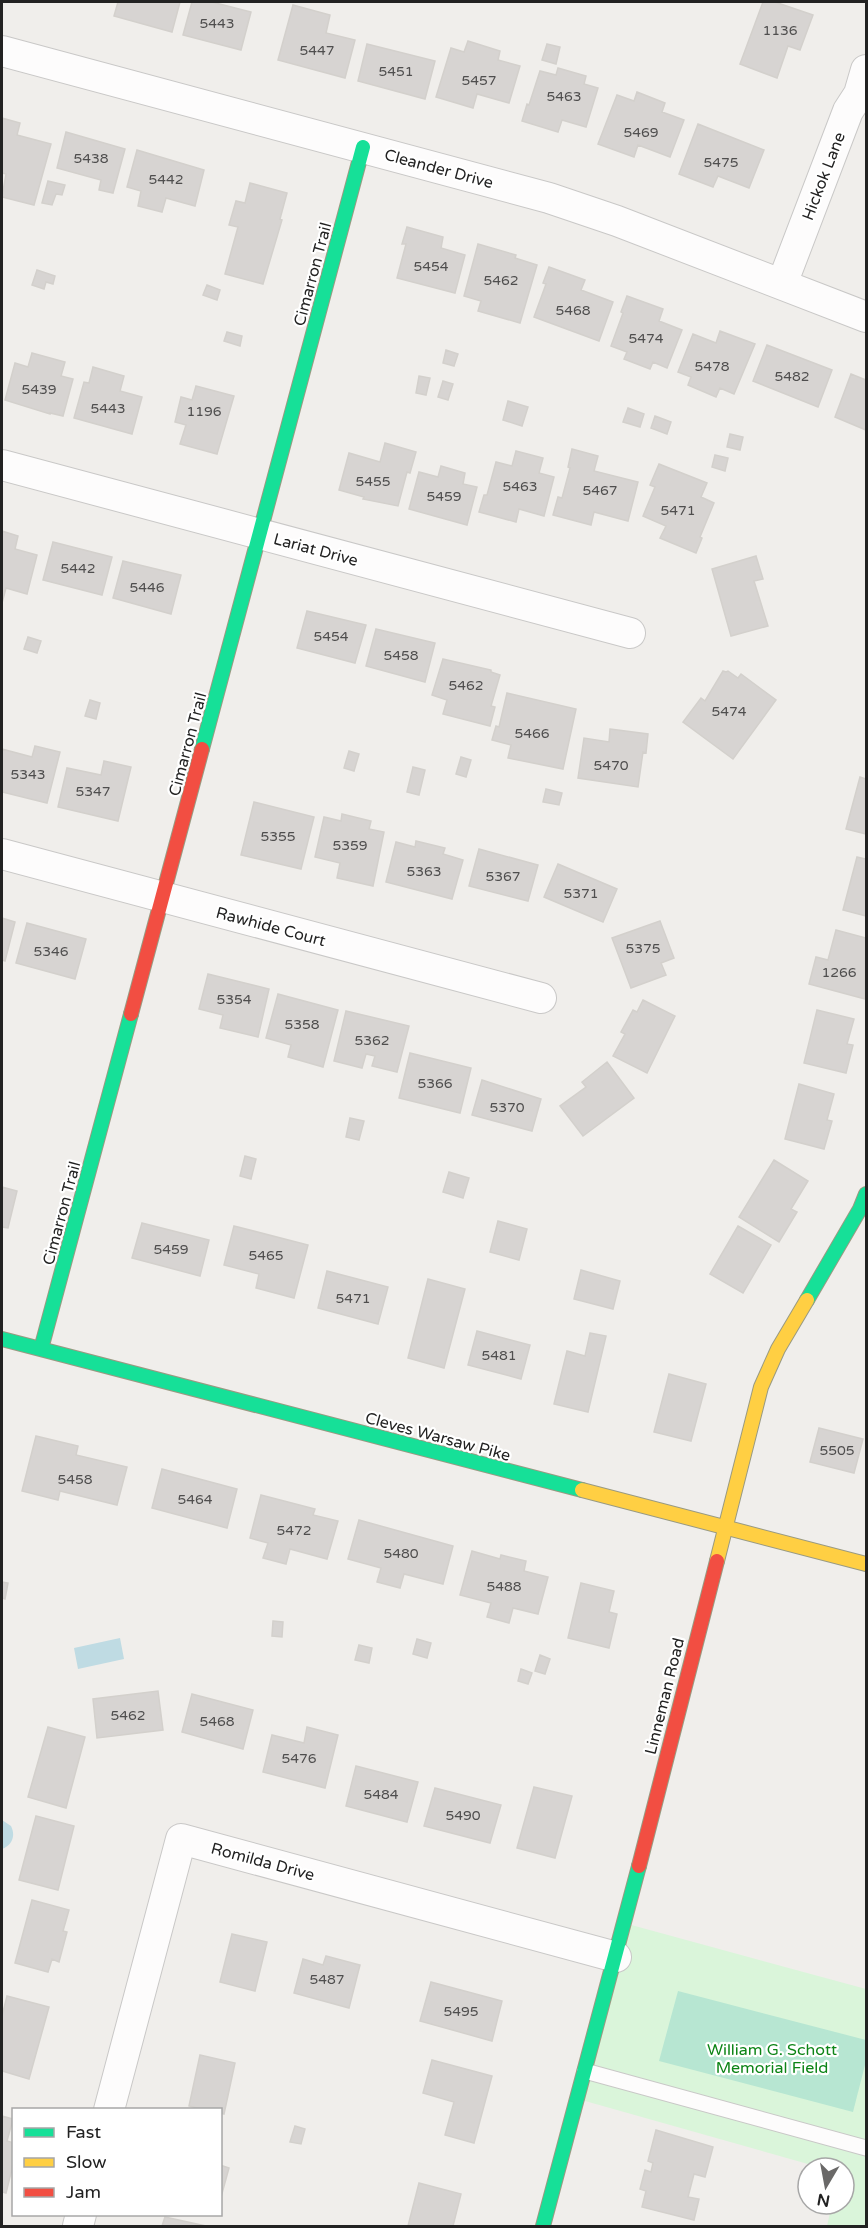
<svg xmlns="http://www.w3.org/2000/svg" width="868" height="2228" font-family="'Varela Round',sans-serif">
	<rect width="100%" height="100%" fill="#f0eeeb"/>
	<path fill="#daf5da" d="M624 1923 866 1989V2226H827L832 2204H844V2168H822L578 2099Z"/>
	<path fill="#b7e6d2" d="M678 1991 866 2040V2061L853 2112 659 2061Z"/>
	<path fill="#bfdbe3" d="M120 1638 124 1659 78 1669 74 1648Z
		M2 1820 11 1826C16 1836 12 1845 2 1849Z"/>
	<path fill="#d7d4d2" stroke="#d3d0cc" stroke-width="1.5" d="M118 2H180L172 32 114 16Z
		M192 2H212L251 12 241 50 183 35Z
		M763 2H775L813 15 800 50 788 46 777 78 740 64Z
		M293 5 330 15 326 33 355 40 345 78 278 60Z
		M468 41 500 51 498 60 520 66 509 103 477 94 473 108 436 97 451 48 464 52Z
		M367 44 435 61 425 99 358 81Z
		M547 44 560 47 556 64 542 60Z
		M558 68 586 76 584 84 598 88 586 127 562 120 558 132 522 121 527 104 529 105 540 71 556 75Z
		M637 92 665 103 662 112 684 120 670 157 638 145 634 157 598 144 617 95 634 101Z
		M2 118 20 123 17 135 51 144 34 205 2 197 6 174 2 173Z
		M698 124 764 150 749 188 718 176 713 187 679 174Z
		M66 132 125 149 113 193 99 190 101 180 57 168Z
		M137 150 204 170 195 206 166 198 162 212 138 206 141 191 127 187Z
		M48 181 65 185 62 195 56 194 52 205 42 203Z
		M250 183 287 193 280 219 282 220 263 284 225 274 238 227 229 225 236 201 245 203Z
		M407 227 443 237 441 248 465 255 455 293 397 278 406 244H402Z
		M478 244 516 255 515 258 537 265 520 323 478 311 481 301 464 296Z
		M549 267 585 280 581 290 613 302 599 341 534 317 546 284 543 283Z
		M37 270 55 276 53 284 46 282 44 289 32 285Z
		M207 285 220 290 217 300 203 295Z
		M627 296 663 309 659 321 682 330 667 368 653 362 650 369 624 359 627 352 611 346 623 313 621 312Z
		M720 331 755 344 734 394 720 388 716 397 688 385 691 377 678 372 693 334 716 343Z
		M227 332 242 336 240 346 224 341Z
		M767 345 832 370 818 407 753 381Z
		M446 350 458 354 454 366 443 363Z
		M32 353 65 362 61 376 73 379 63 416 50 413V414L5 400 15 363 28 367Z
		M93 367 124 376 120 391 142 397 132 434 74 418 84 382 89 383Z
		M851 374 866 380V430L835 417Z
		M419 376 430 378 426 395 416 393Z
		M443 381 453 384 448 400 438 397Z
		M196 386 234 396 217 454 180 444 186 425 175 422 181 397 192 400Z
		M508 401 528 407 522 426 503 420Z
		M628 408 644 414 640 427 623 422Z
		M655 416 671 422 667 434 651 428Z
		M730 434 743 437 740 450 727 447Z
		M385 443 416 452 410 473 407 472 398 506 363 499 364 497 339 490 349 453 380 462Z
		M572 449 598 456 594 471 638 482 628 521 594 512 591 525 553 515 558 497 562 498 570 468 568 467Z
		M516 451 543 458 539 473 554 477 544 516 519 509 516 522 479 512 484 495H487L496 462 512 466Z
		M715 455 728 458 725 471 712 467Z
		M659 464 707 483 701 497 714 503 700 537 702 538 696 553 660 538 666 526 643 516 655 487 650 485Z
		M441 466 465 473 463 484 477 487 467 525 409 509 419 472 438 477Z
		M2 531 18 536 15 549 37 555 27 594 6 588 2 603Z
		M53 542 112 557 102 595 43 580Z
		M756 556 763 579 754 581 768 626 731 636 712 569Z
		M123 561 181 575 171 614 113 598Z
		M307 611 366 625 355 663 297 648Z
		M376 629 435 643 425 682 366 666Z
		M28 637 41 641 37 653 24 649Z
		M443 659 491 670V672L500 675 491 706 495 707 490 726 443 714 447 700 432 695Z
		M723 671 726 672 728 671 738 678 741 674 776 700 733 759 683 722 701 698 705 701Z
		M507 693 576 709 563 769 508 758 511 745 492 740 496 726 499 727Z
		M90 700 100 703 96 719 85 716Z
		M610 729 648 734 646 753 643 752 638 787 578 778 584 738 609 742Z
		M35 746 60 752 47 803 2 792V749L32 757Z
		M349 751 359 754 354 771 344 768Z
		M461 757 471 760 466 777 456 774Z
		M104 761 131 767 118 821 58 807 67 768 101 775Z
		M413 767 425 770 419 795 407 792Z
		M860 777 866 779V834L846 829Z
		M546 789 562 793 559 805 543 802Z
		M254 802 314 817 301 869 241 855Z
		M342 814 371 821 369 829 384 832 373 886 337 878 340 863 315 857 324 817 341 821Z
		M416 841 445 848 443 854 463 860 452 899 386 882 396 842 415 847Z
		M479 849 538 865 528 901 469 886Z
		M857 857 866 859V916L843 910Z
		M558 864 617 889 603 922 544 897Z
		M2 918 15 922 5 961 2 960Z
		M660 921 674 958 661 963 666 975 631 988 612 938Z
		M27 923 86 939 75 979 16 963Z
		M836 930 866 938 865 999 809 984 816 957 828 960Z
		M208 974 269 989 258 1037 220 1028 223 1015 199 1009Z
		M278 994 338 1010 323 1067 288 1057 291 1045 266 1038Z
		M643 1000 675 1016 647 1073 613 1056 625 1034 621 1032 633 1010 637 1012Z
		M817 1010 854 1019 847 1044 853 1045 846 1073 804 1063Z
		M346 1011 409 1026 397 1072 372 1066 375 1056 366 1054 362 1068 334 1061Z
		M410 1053 471 1068 460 1113 399 1098Z
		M607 1062 634 1098 583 1136 560 1106 586 1087 582 1082Z
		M482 1080 541 1099 532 1131 472 1115Z
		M799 1084 834 1094 827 1120 832 1121 824 1149 785 1139Z
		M350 1118 364 1121 359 1140 346 1137Z
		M245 1156 256 1159 251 1179 240 1176Z
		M774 1160 808 1181 791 1209 797 1212 779 1242 739 1217Z
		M449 1172 469 1178 463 1198 443 1192Z
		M2 1187 17 1191 8 1228 2 1227Z
		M498 1221 527 1229 519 1260 490 1252Z
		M142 1223 209 1240 200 1276 132 1258Z
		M234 1226 308 1245 294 1298 256 1288 259 1274 224 1265Z
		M738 1226 771 1245 743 1293 710 1274Z
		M581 1270 620 1281 613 1309 574 1299Z
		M327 1271 388 1287 378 1324 318 1308Z
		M428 1279 465 1289 444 1368 408 1358Z
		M477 1331 530 1345 521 1379 468 1365Z
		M590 1333 606 1336 588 1412 554 1404 567 1351 585 1356Z
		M669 1374 706 1384 691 1441 654 1432Z
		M819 1428 863 1439 854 1473 810 1462Z
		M36 1436 78 1446 76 1455 127 1467 117 1505 60 1491 58 1500 22 1491Z
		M162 1469 237 1489 227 1528 152 1508Z
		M261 1495 315 1509 313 1515 338 1521 327 1559 290 1549 286 1564 263 1558 268 1543 250 1538Z
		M359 1520 453 1546 443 1584 404 1574 400 1588 377 1582 381 1568 348 1559Z
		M472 1551 500 1559 501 1555 526 1561 524 1571 548 1577 538 1614 513 1608 509 1623 487 1617 491 1603 460 1595Z
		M2 1582 8 1583 5 1599 2 1598Z
		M581 1583 614 1591 609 1612 617 1614 609 1648 568 1638Z
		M273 1621 283 1622 282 1637 272 1636Z
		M417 1639 431 1643 427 1658 413 1654Z
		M359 1645 372 1648 369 1663 355 1660Z
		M540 1655 550 1659 545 1674 535 1671Z
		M521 1669 532 1673 528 1684 518 1681Z
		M158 1691 163 1730 97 1738 93 1699Z
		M192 1694 253 1710 243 1749 182 1732Z
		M48 1727 85 1737 66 1808 28 1797Z
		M307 1727 338 1735 325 1788 263 1772 272 1735 304 1743Z
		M356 1766 418 1782 407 1822 346 1806Z
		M534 1787 572 1796 555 1858 517 1848Z
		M435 1788 501 1805 490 1843 424 1826Z
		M36 1816 74 1826 58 1890 19 1880Z
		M32 1900 69 1910 63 1931 67 1932 59 1962 52 1959 48 1972 15 1963Z
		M232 1934 267 1942 255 1991 220 1982Z
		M326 1956 360 1965 349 2008 294 1993 303 1959 323 1965Z
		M431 1982 502 2001 492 2041 420 2021Z
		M7 1996 49 2007 29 2079 2 2071V2016Z
		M200 2055 235 2063 224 2114 220 2113V2110H206L189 2106Z
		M432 2060 492 2076 474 2143 445 2135 454 2102 423 2093Z
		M2 2116 13 2119 7 2141 14 2143V2161L6 2193 2 2192Z
		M295 2126 305 2129 301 2144 290 2142Z
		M656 2130 713 2147 705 2177 694 2174 688 2197 699 2199 694 2220 642 2207 646 2191 640 2189 645 2170 651 2172 653 2163 648 2161Z
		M220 2165 229 2168 221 2197 220 2196Z
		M419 2183 461 2194 453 2226H408Z
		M165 2217 206 2226H162Z"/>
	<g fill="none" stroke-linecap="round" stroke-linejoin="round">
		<defs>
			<path id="lane" d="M585 2071 866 2148"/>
			<path id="street" d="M2 51 549 198 617 221 866 317
				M782 284 848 111 859 94 866 70
				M2 465 630 633
				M2 854 541 998
				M109 2110 181 1839 616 1957
				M78 2226 81 2214"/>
			<path id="fast" d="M202 749 363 147
				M807 1300 860 1209 866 1194
				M2 1339 582 1490
				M41 1349 131 1014
				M543 2226 639 1866"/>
			<path id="slow" d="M582 1490 866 1564
				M717 1561 761 1387 778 1349 807 1300"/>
			<path id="jam" d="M131 1014 202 749
				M639 1866 717 1561"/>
		</defs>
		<use href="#lane" stroke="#c9c8c7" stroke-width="17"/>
		<use href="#street" stroke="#c9c8c7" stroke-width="32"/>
		<use href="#fast" stroke="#999a82" stroke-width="16"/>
		<use href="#slow" stroke="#999a82" stroke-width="16"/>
		<use href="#jam" stroke="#999a82" stroke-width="16"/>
		<use href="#lane" stroke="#fdfcfc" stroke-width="15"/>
		<use href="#street" stroke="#fdfcfc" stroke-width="30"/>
		<use href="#fast" stroke="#16e098" stroke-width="14"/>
		<use href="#slow" stroke="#ffcf43" stroke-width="14"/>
		<use href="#jam" stroke="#f24e42" stroke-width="14"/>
	</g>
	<g text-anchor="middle" stroke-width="4.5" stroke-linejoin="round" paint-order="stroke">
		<g font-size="14" fill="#4f4e4e">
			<text x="217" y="28">5443</text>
			<text x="780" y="35">1136</text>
			<text x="317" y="55">5447</text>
			<text x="396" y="76">5451</text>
			<text x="479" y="85">5457</text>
			<text x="564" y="101">5463</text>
			<text x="641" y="137">5469</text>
			<text x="91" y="163">5438</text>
			<text x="721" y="167">5475</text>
			<text x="166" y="184">5442</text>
			<text x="431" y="271">5454</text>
			<text x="501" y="285">5462</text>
			<text x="573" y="315">5468</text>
			<text x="646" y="343">5474</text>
			<text x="712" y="371">5478</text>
			<text x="792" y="381">5482</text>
			<text x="39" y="394">5439</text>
			<text x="108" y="413">5443</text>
			<text x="204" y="416">1196</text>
			<text x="373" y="486">5455</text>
			<text x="520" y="491">5463</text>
			<text x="600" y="495">5467</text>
			<text x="444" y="501">5459</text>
			<text x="678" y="515">5471</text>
			<text x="78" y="573">5442</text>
			<text x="147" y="592">5446</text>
			<text x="331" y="641">5454</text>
			<text x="401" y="660">5458</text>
			<text x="466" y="690">5462</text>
			<text x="729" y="716">5474</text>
			<text x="532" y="738">5466</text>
			<text x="611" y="770">5470</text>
			<text x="28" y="779">5343</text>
			<text x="93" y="796">5347</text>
			<text x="278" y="841">5355</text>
			<text x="350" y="850">5359</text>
			<text x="424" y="876">5363</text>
			<text x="503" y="881">5367</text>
			<text x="581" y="898">5371</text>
			<text x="643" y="953">5375</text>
			<text x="51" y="956">5346</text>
			<text x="839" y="977">1266</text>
			<text x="234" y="1004">5354</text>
			<text x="302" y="1029">5358</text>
			<text x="372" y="1045">5362</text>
			<text x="435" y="1088">5366</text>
			<text x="507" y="1112">5370</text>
			<text x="171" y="1254">5459</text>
			<text x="266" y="1260">5465</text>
			<text x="353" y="1303">5471</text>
			<text x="499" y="1360">5481</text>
			<text x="837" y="1455">5505</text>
			<text x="75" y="1484">5458</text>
			<text x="195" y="1504">5464</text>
			<text x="294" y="1535">5472</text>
			<text x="401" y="1558">5480</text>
			<text x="504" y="1591">5488</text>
			<text x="128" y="1720">5462</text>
			<text x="217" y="1726">5468</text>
			<text x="299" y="1763">5476</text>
			<text x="381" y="1799">5484</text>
			<text x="463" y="1820">5490</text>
			<text x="327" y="1984">5487</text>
			<text x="461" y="2016">5495</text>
		</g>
		<g font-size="16" fill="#222" stroke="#fff">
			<text transform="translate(439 168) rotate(15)" y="6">Cleander Drive</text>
			<text transform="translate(823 176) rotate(-69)" y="6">Hickok Lane</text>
			<text transform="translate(312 274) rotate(-75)" y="6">Cimarron Trail</text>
			<text transform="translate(316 549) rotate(15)" y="6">Lariat Drive</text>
			<text transform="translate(187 744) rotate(-75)" y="6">Cimarron Trail</text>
			<text transform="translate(271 926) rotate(15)" y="6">Rawhide Court</text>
			<text transform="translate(61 1213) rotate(-75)" y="6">Cimarron Trail</text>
			<text transform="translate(438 1436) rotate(15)" y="6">Cleves Warsaw Pike</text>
			<text transform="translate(664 1696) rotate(-76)" y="6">Linneman Road</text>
			<text transform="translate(263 1861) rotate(15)" y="6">Romilda Drive</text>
		</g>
		<g font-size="16" fill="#0c8416" stroke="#fff">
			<text x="772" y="2055">William G. Schott<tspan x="772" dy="18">Memorial Field</tspan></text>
		</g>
	</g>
	<rect width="868" height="2228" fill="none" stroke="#222222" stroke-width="6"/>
	<rect x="12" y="2108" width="210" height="108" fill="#ffffff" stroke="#a7a7a7" stroke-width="1.5"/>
	<rect x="24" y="2128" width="30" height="9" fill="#16e098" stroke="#a7a7a7" stroke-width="1.5"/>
	<text x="66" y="2138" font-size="18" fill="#222222">Fast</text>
	<rect x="24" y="2158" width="30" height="9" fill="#ffcf43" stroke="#a7a7a7" stroke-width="1.5"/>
	<text x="66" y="2168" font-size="18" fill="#222222">Slow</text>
	<rect x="24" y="2188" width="30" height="9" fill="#f24e42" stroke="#a7a7a7" stroke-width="1.5"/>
	<text x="66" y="2198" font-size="18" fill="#222222">Jam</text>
	<g transform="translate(826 2186) rotate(190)"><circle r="28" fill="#ffffff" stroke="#a7a7a7" stroke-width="1.5"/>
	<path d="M0-4.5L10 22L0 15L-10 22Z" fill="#6a6968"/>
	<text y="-9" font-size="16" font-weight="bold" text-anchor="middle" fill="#222222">N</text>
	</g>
</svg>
